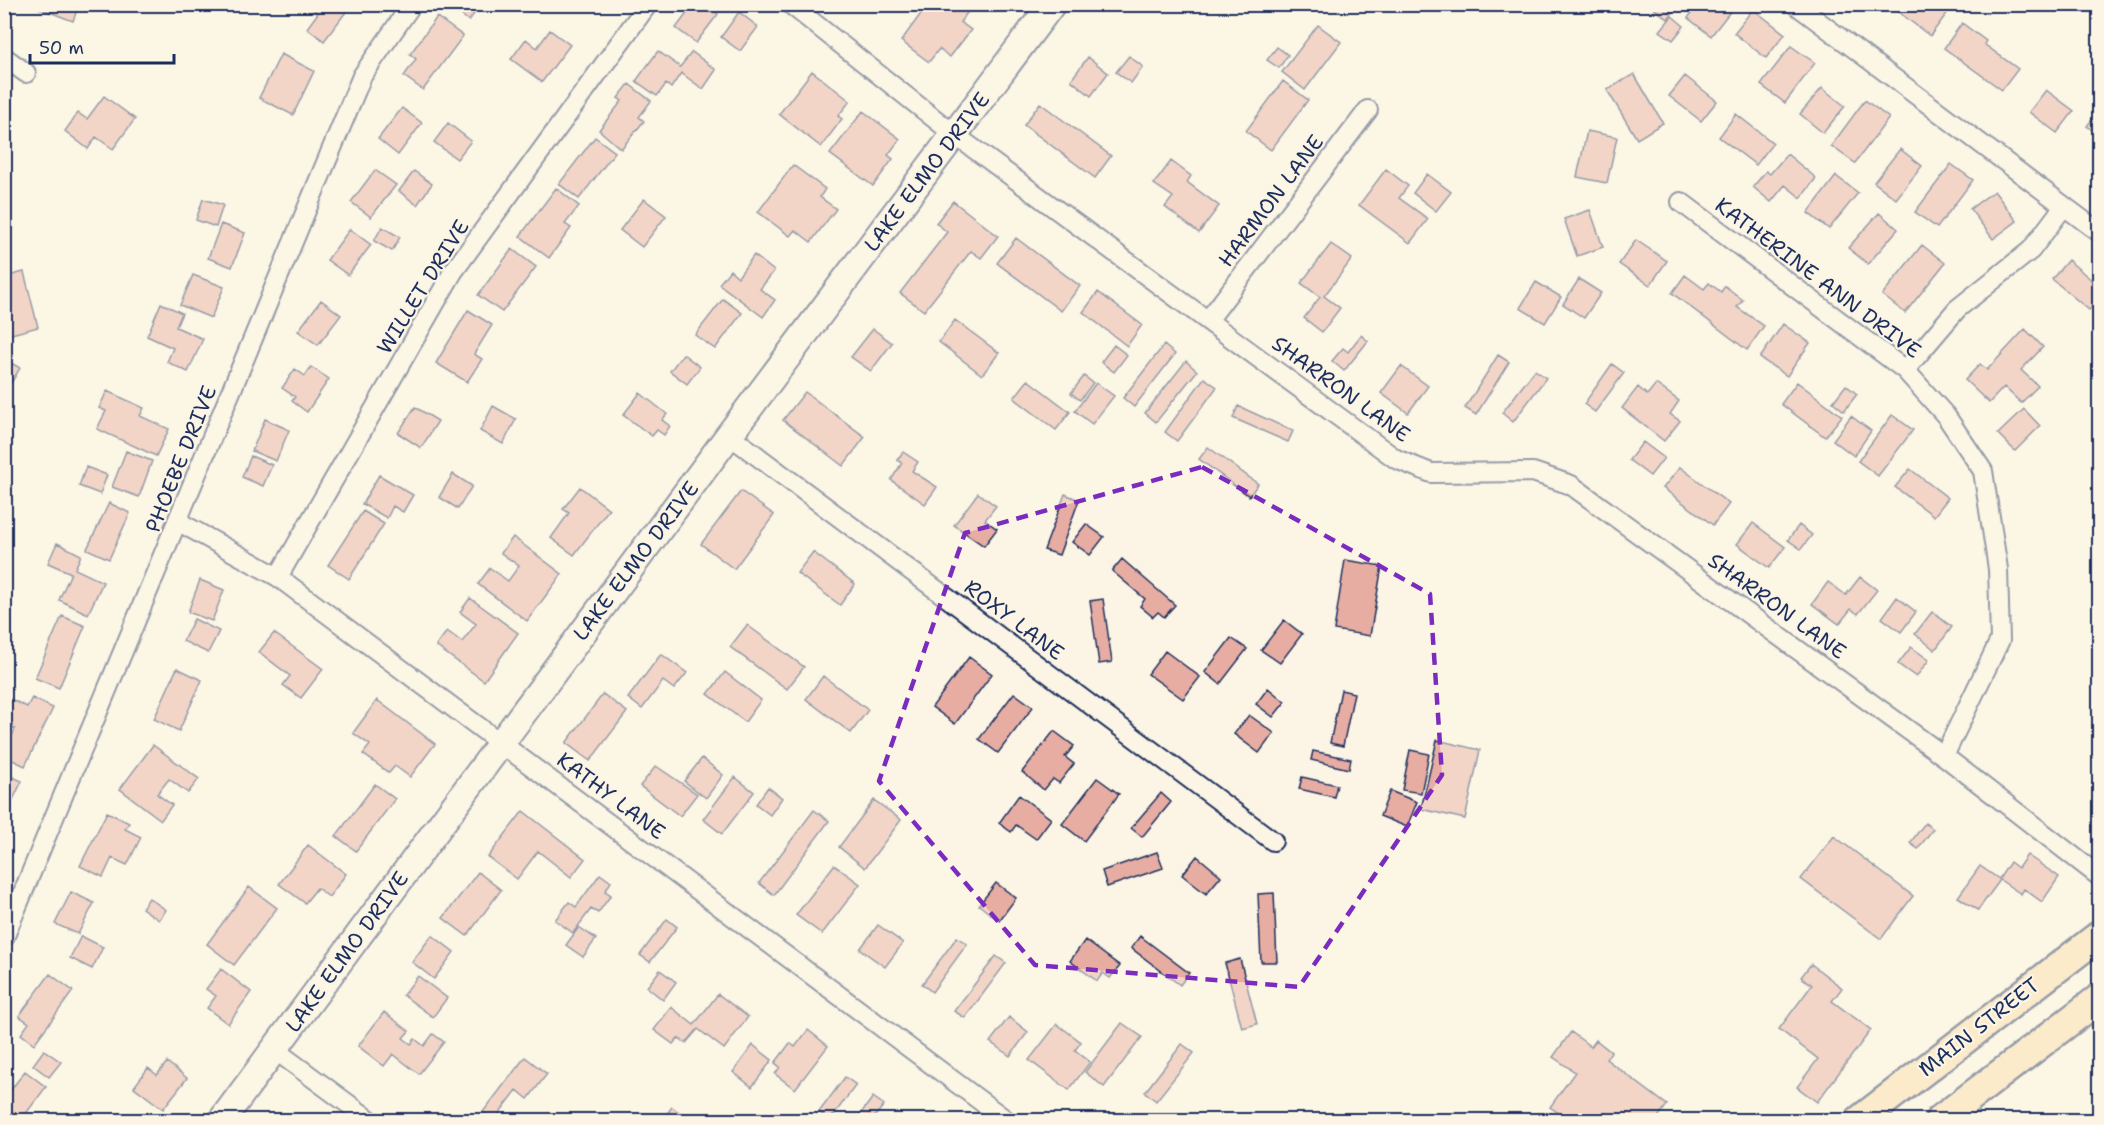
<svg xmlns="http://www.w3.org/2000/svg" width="2104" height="1125" font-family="'Shantell Sans',sans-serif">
	<rect width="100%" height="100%" fill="#fcf5e5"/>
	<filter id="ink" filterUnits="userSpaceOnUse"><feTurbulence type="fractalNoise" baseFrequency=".0167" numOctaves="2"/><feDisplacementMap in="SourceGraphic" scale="12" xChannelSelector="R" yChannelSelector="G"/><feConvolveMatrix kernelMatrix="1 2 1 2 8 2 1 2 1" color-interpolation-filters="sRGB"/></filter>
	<g filter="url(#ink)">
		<path fill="#e7ada2" stroke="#1b2f5e" stroke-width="1.5" d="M40 4H79L73 21 39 8Z
			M314 4H344L349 8 324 41 307 28 318 13 311 8Z
			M447 4H481L469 21Z
			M694 4H706L718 14 696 43 676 28Z
			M928 4H964L970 9 960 22 971 30 950 57 939 49 929 62 901 41Z
			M1648 4H1679L1668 19Z
			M1698 4H1736L1711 36 1688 18Z
			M1894 4H1954L1930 36 1892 7Z
			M1753 9 1785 34 1766 58 1734 33Z
			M739 12 758 27 740 51 721 37Z
			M1672 16 1684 26 1673 40 1660 31Z
			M437 17 463 36 423 90 404 76 416 59 410 54Z
			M1962 23 1986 41 1984 44 2018 69 2002 90 1944 48Z
			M1318 25 1341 42 1305 90 1282 72Z
			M550 30 570 45 542 82 511 59 526 39 537 48Z
			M1791 46 1815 63 1785 103 1761 85Z
			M1277 47 1288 55 1279 68 1267 60Z
			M658 51 680 67 692 52 716 70 703 89 681 73 671 88 666 84 657 96 636 81Z
			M281 54 314 71 293 115 259 98Z
			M1129 56 1143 67 1131 83 1116 72Z
			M1088 57 1108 73 1091 96 1071 80Z
			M812 71 850 101 838 116 842 119 821 147 779 114Z
			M1634 74 1663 123 1637 139 1607 90Z
			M1685 76 1717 101 1701 121 1669 96Z
			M1283 81 1308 100 1271 150 1246 131Z
			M629 84 651 101 639 117 644 121 621 149 599 130 622 101 618 98Z
			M1822 88 1845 106 1823 133 1800 114Z
			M2046 90 2074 111 2057 133 2029 112Z
			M104 96 135 119 113 149 96 137 88 149 65 131 78 113 87 119Z
			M1865 100 1889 118 1855 163 1831 146Z
			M1040 103 1111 156 1095 178 1024 125Z
			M402 108 422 123 398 155 378 139Z
			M2100 109V136L2087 126Z
			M863 111 900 139 888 155 893 159 873 186 830 154Z
			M1736 114 1773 143 1756 165 1719 137Z
			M448 123 471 141 457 159 434 142Z
			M1587 131 1617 137 1607 183 1577 177Z
			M595 137 615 152 579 199 559 184Z
			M1900 149 1922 166 1896 199 1874 182Z
			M1787 154 1816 178 1801 198 1785 185 1771 202 1753 187 1766 171 1770 174Z
			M1171 161 1191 176 1187 182 1219 206 1199 233 1165 207 1173 197 1154 184Z
			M1951 164 1973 180 1937 228 1915 212Z
			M793 165 825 189 820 197 836 209 811 242 795 230 790 236 758 212Z
			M1386 169 1408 186 1399 198 1428 219 1410 243 1359 205Z
			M375 170 396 185 371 217 351 202Z
			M414 171 432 184 417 205 399 191Z
			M1427 174 1451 192 1436 211 1413 193Z
			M1836 176 1858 193 1829 229 1808 213Z
			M556 188 579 206 565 224 571 228 549 258 520 236Z
			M1994 191 2017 221 1993 239 1970 209Z
			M203 199 223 205 216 227 196 220Z
			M644 199 666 216 642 247 620 230Z
			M953 201 998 236 981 258 971 251 924 311 900 293 947 232 936 223Z
			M1590 210 1603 247 1577 256 1564 219Z
			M1879 213 1898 229 1868 264 1848 248Z
			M221 224 245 233 232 267 208 258Z
			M382 227 400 237 392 251 374 241Z
			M350 229 371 245 348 275 327 260Z
			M1016 238 1080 286 1061 311 997 263Z
			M1636 240 1667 261 1650 285 1619 264Z
			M1331 244 1352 259 1324 296 1340 308 1322 332 1304 318 1320 297 1301 283Z
			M1922 245 1945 263 1905 313 1882 295Z
			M512 249 536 267 502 312 478 295Z
			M754 255 774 271 760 289 775 300 763 317 719 284 730 270 738 277Z
			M2068 260 2100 287V298L2089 310 2052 279Z
			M24 272 38 327 4 336V277Z
			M193 275 224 287 211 318 180 305Z
			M1685 275 1704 289 1709 283 1721 292 1725 286 1743 300 1737 307 1764 326 1747 350 1672 293Z
			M1579 279 1601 293 1584 318 1563 304Z
			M1536 282 1561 297 1545 323 1520 308Z
			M1098 292 1142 325 1127 346 1083 312Z
			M723 299 742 313 715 349 695 335Z
			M321 300 341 315 318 345 298 331Z
			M161 303 182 313 176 327 203 339 188 372 167 362 173 348 147 336Z
			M468 310 492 325 474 354 482 359 467 382 436 363Z
			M955 320 999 353 982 375 939 342Z
			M1783 324 1810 343 1787 376 1760 358Z
			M873 329 892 343 871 371 851 357Z
			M2025 329 2043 347 2021 370 2038 386 2021 403 2004 387 1989 403 1965 380 1980 364 1987 370Z
			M1361 335 1368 341 1344 371 1332 361 1343 348 1348 352Z
			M1114 345 1127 355 1114 372 1101 362Z
			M1164 345 1175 354 1134 407 1123 398Z
			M683 354 700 367 687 384 670 371Z
			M1498 355 1509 362 1476 415 1465 408Z
			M4 359 20 368 4 395Z
			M1186 361 1197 371 1156 422 1145 413Z
			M1612 364 1624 373 1595 412 1584 404Z
			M1401 366 1428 386 1408 413 1381 393Z
			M311 367 329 379 307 412 292 401 295 397 282 388 295 369 305 376Z
			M1535 370 1546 378 1513 422 1502 413Z
			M1084 376 1093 383 1080 400 1071 393Z
			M1204 378 1217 387 1177 441 1165 432Z
			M1028 380 1070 412 1056 430 1014 398Z
			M1797 382 1842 416 1825 437 1781 404Z
			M1096 383 1114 396 1092 424 1075 411Z
			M1656 384 1679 401 1670 414 1680 421 1664 441 1622 408 1638 387 1647 395Z
			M1846 385 1857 394 1844 411 1833 402Z
			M107 391 144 408 140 416 169 429 156 456 97 429 106 411 99 408Z
			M805 392 865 437 843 466 783 420Z
			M640 393 667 414 662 420 670 426 664 435 657 430 652 436 623 415Z
			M493 406 516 419 503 444 480 431Z
			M1238 406 1293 431 1288 442 1233 418Z
			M415 407 438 421 421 448 398 433Z
			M2024 409 2040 426 2015 451 1998 434Z
			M1892 415 1913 430 1878 476 1858 461Z
			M1851 416 1871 431 1854 456 1833 440Z
			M265 419 289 430 276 461 252 451Z
			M1643 442 1664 458 1650 476 1629 460Z
			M1208 447 1258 484 1249 496 1199 459Z
			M126 451 152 461 139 497 112 487Z
			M903 452 918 462 912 471 937 487 925 504 891 480 902 463 897 460Z
			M251 456 272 465 263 486 242 477Z
			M86 467 107 475 100 494 79 486Z
			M1680 467 1729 504 1713 525 1663 488Z
			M1910 469 1948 498 1934 516 1895 487Z
			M453 474 472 486 458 509 439 497Z
			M379 475 413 495 403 512 393 506 387 518 362 504Z
			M580 487 609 509 574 555 551 538 569 513 563 509Z
			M741 491 774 515 734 569 701 544Z
			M978 493 996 506 985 520 997 529 984 546 954 525Z
			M1065 494 1079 500 1059 555 1044 550Z
			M109 503 130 513 109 559 87 549Z
			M363 511 384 524 349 579 328 565Z
			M1753 523 1785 547 1769 568 1737 544Z
			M1086 524 1104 537 1090 555 1072 542Z
			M1799 525 1812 535 1801 549 1788 540Z
			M513 537 562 574 527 621 478 584 490 568 508 581 519 566 501 553Z
			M57 543 81 555 75 569 103 582 88 614 59 600 71 573 48 563Z
			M813 552 855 584 840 605 797 573Z
			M1122 559 1175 605 1164 617 1158 612 1153 617 1140 606 1145 599 1112 571Z
			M1345 560 1382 566 1370 636 1334 630Z
			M1860 577 1877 590 1858 614 1851 609 1839 624 1812 604 1828 582 1846 595Z
			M200 580 224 590 212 621 188 612Z
			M1897 597 1916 612 1901 632 1882 618Z
			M470 598 518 633 484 681 436 646 447 631 462 642 476 624 460 612Z
			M1103 599 1112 662 1099 664 1090 601Z
			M1932 612 1952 627 1935 650 1915 634Z
			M62 616 85 626 59 688 35 678Z
			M194 619 219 631 208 653 183 641Z
			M1284 620 1302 634 1280 663 1261 650Z
			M747 625 804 667 787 689 730 647Z
			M274 633 323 669 301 698 283 685 290 676 259 652Z
			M1231 638 1247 649 1220 684 1205 672Z
			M1911 647 1929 660 1916 677 1898 664Z
			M1165 651 1200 677 1183 699 1148 674Z
			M661 654 687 673 674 689 663 681 642 709 628 698Z
			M969 657 992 674 955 724 932 707Z
			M177 668 202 680 179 731 154 719Z
			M725 672 761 700 745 722 708 694Z
			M823 676 868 710 851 733 806 699Z
			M1268 688 1285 702 1273 717 1256 704Z
			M1341 690 1354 693 1343 746 1330 743Z
			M1014 693 1033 707 998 753 979 739Z
			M603 694 627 712 590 761 566 743Z
			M4 696 27 707 32 698 53 708 25 766 4 756 15 729 4 724Z
			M377 700 435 744 410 777 395 766 389 773 363 754 370 745 353 733Z
			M1249 715 1274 733 1259 753 1234 734Z
			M1054 731 1074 746 1065 757 1074 764 1059 783 1053 779 1044 790 1022 772Z
			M1437 740 1480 750 1465 819 1421 809Z
			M153 745 199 779 188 793 169 779 157 794 172 805 161 820 120 789Z
			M1410 750 1429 754 1421 793 1402 790Z
			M1313 751 1351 759 1349 769 1311 760Z
			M702 758 723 775 706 798 684 781Z
			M656 766 697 794 680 816 640 786Z
			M4 773 22 781 4 818Z
			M735 777 754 792 722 834 703 819Z
			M1302 777 1337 785 1334 797 1299 789Z
			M1097 778 1119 794 1084 841 1062 824Z
			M375 784 395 799 356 851 336 836Z
			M768 787 782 798 770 815 756 804Z
			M1390 791 1417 802 1407 827 1380 816Z
			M1161 793 1171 802 1142 837 1131 828Z
			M1019 795 1051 819 1036 839 1016 825 1011 832 999 823Z
			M874 800 901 820 865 868 839 847Z
			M814 810 829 821 774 895 759 883Z
			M523 811 585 859 571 877 538 851 517 879 488 857Z
			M107 812 129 823 125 829 141 837 127 865 112 858 103 877 80 866Z
			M1925 823 1933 829 1918 849 1910 843Z
			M1834 836 1913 896 1881 939 1801 879Z
			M308 845 346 874 329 897 317 888 305 903 279 884Z
			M1157 852 1163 868 1107 887 1102 871Z
			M2027 855 2059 877 2042 902 2024 889 2021 894 2000 880 1978 910 1958 897 1980 866 1999 879 2010 862 2018 868Z
			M1197 856 1221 876 1206 894 1182 875Z
			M834 865 860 884 822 934 796 915Z
			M478 872 501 890 467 936 443 918Z
			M600 874 611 882 605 891 611 895 598 913 591 909 573 933 555 920 569 902 576 907Z
			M996 883 1016 898 999 921 979 905Z
			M249 887 277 908 234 965 207 944Z
			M71 892 94 903 78 934 55 924Z
			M1274 893 1277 962H1261L1258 894Z
			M149 898 166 910 159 920 142 908Z
			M667 919 677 927 650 962 640 955Z
			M878 925 903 943 885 967 860 949Z
			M579 927 596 939 583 957 566 945Z
			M432 935 454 952 434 979 412 962Z
			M81 936 103 947 92 969 70 958Z
			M1140 936 1189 973 1180 985 1131 948Z
			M957 937 967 944 932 992 922 984Z
			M1085 940 1120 966 1110 978 1103 973 1097 981 1070 961Z
			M996 956 1006 963 965 1018 954 1011Z
			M1240 959 1257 1024 1242 1028 1225 963Z
			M1811 964 1842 988 1832 1001 1871 1030 1817 1102 1797 1087 1818 1059 1779 1029 1812 985 1801 977Z
			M221 969 251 992 228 1024 207 1008 216 996 206 989Z
			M660 970 676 982 663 1000 647 987Z
			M50 974 73 991 34 1044 21 1034 29 1023 19 1016Z
			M418 976 447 998 433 1017 403 995Z
			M718 994 748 1017 724 1049 698 1029 686 1043 678 1038 673 1044 654 1030 671 1007 694 1025Z
			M384 1012 409 1031 403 1038 411 1044 415 1039 424 1046 433 1034 444 1042 419 1074 393 1054 384 1066 358 1046Z
			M1009 1017 1028 1032 1010 1056 990 1042Z
			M1122 1023 1142 1037 1104 1087 1085 1072Z
			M1057 1024 1081 1042 1075 1050 1090 1062 1069 1090 1029 1060Z
			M808 1030 828 1046 795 1089 775 1074 780 1067 775 1063 790 1043 795 1047Z
			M1571 1032 1591 1047 1596 1040 1611 1052 1606 1059 1667 1105 1656 1120H1569L1550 1107 1575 1072 1553 1057Z
			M1182 1044 1194 1053 1156 1101 1145 1092Z
			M753 1045 772 1060 752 1087 733 1072Z
			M44 1050 61 1062 49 1077 33 1065Z
			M525 1057 547 1074 528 1099 517 1090 494 1120 483 1112Z
			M167 1062 187 1078 163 1109 134 1087 148 1068 157 1075Z
			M25 1071 46 1087 21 1120H14L4 1113V1099Z
			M845 1077 856 1085 830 1120 819 1112Z
			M873 1097 884 1105 872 1120H856Z
			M672 1107 682 1114 677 1120H662Z"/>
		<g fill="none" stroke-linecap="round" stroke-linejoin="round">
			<defs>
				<path id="street" d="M790 4 955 135 1396 459 1431 473 1533 472 1571 485 1944 756 2100 877
					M1795 4 2100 233
					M4 57 26 73
					M1681 202 1905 370 1946 416 1983 471 1998 569 2000 640 1944 756
					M1209 319 1368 110
					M1905 370 1957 309 2031 250 2064 206
					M729 435 1273 841
					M179 522 278 577 1006 1120
					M278 577 453 272 648 4
					M4 938 362 76 412 4
					M275 1050 370 1120"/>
				<path id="secondary" d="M222 1120 729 435 1052 4"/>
				<path id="primary" d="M1860 1120 2100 935
					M1940 1120 2100 998"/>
			</defs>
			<use href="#street" stroke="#1b2f5e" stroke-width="22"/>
			<use href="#secondary" stroke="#1b2f5e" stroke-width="30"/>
			<use href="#primary" stroke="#1b2f5e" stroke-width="33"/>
			<use href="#street" stroke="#fcf5e5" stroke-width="18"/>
			<use href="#secondary" stroke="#fcf5e5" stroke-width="26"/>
			<use href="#primary" stroke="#fbddab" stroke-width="28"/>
		</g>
	</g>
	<path d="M0 0H2104V1125H0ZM1202 467 1430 594 1442 775 1299 987 1035 965 879 781 965 533Z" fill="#fcf5e5" fill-opacity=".55" fill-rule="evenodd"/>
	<path fill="none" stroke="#7b2cbf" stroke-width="4.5" stroke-dasharray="12 8" stroke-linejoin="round" d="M1202 467 1430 594 1442 775 1299 987 1035 965 879 781 965 533Z"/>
	<g text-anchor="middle" stroke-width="4.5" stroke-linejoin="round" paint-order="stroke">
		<g font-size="21" fill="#1b2f5e" stroke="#fcf5e5">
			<text transform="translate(927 172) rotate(-53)" y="7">LAKE ELMO DRIVE</text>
			<text transform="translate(1271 201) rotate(-53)" y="7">HARMON LANE</text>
			<text transform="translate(1818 278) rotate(37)" y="7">KATHERINE ANN DRIVE</text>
			<text transform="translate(423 287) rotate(-58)" y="7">WILLET DRIVE</text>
			<text transform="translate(1341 389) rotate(36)" y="7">SHARRON LANE</text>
			<text transform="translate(181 459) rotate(-68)" y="7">PHOEBE DRIVE</text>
			<text transform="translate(636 561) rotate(-53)" y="7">LAKE ELMO DRIVE</text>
			<text transform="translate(1777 606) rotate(36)" y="7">SHARRON LANE</text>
			<text transform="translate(1014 620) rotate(37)" y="7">ROXY LANE</text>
			<text transform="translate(611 796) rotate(37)" y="7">KATHY LANE</text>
			<text transform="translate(347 952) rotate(-54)" y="7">LAKE ELMO DRIVE</text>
			<text transform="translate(1979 1027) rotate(-38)" y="7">MAIN STREET</text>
		</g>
	</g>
	<rect width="2104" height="1125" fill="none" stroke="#fcf5e5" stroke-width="24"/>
	<rect x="12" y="12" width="2080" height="1101" fill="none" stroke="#1b2f5e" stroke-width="2" filter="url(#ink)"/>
	<path d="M30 54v9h144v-9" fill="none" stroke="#1b2f5e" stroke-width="3"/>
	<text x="39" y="54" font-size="18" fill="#1b2f5e" stroke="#fcf5e5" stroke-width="4.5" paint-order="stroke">50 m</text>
</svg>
